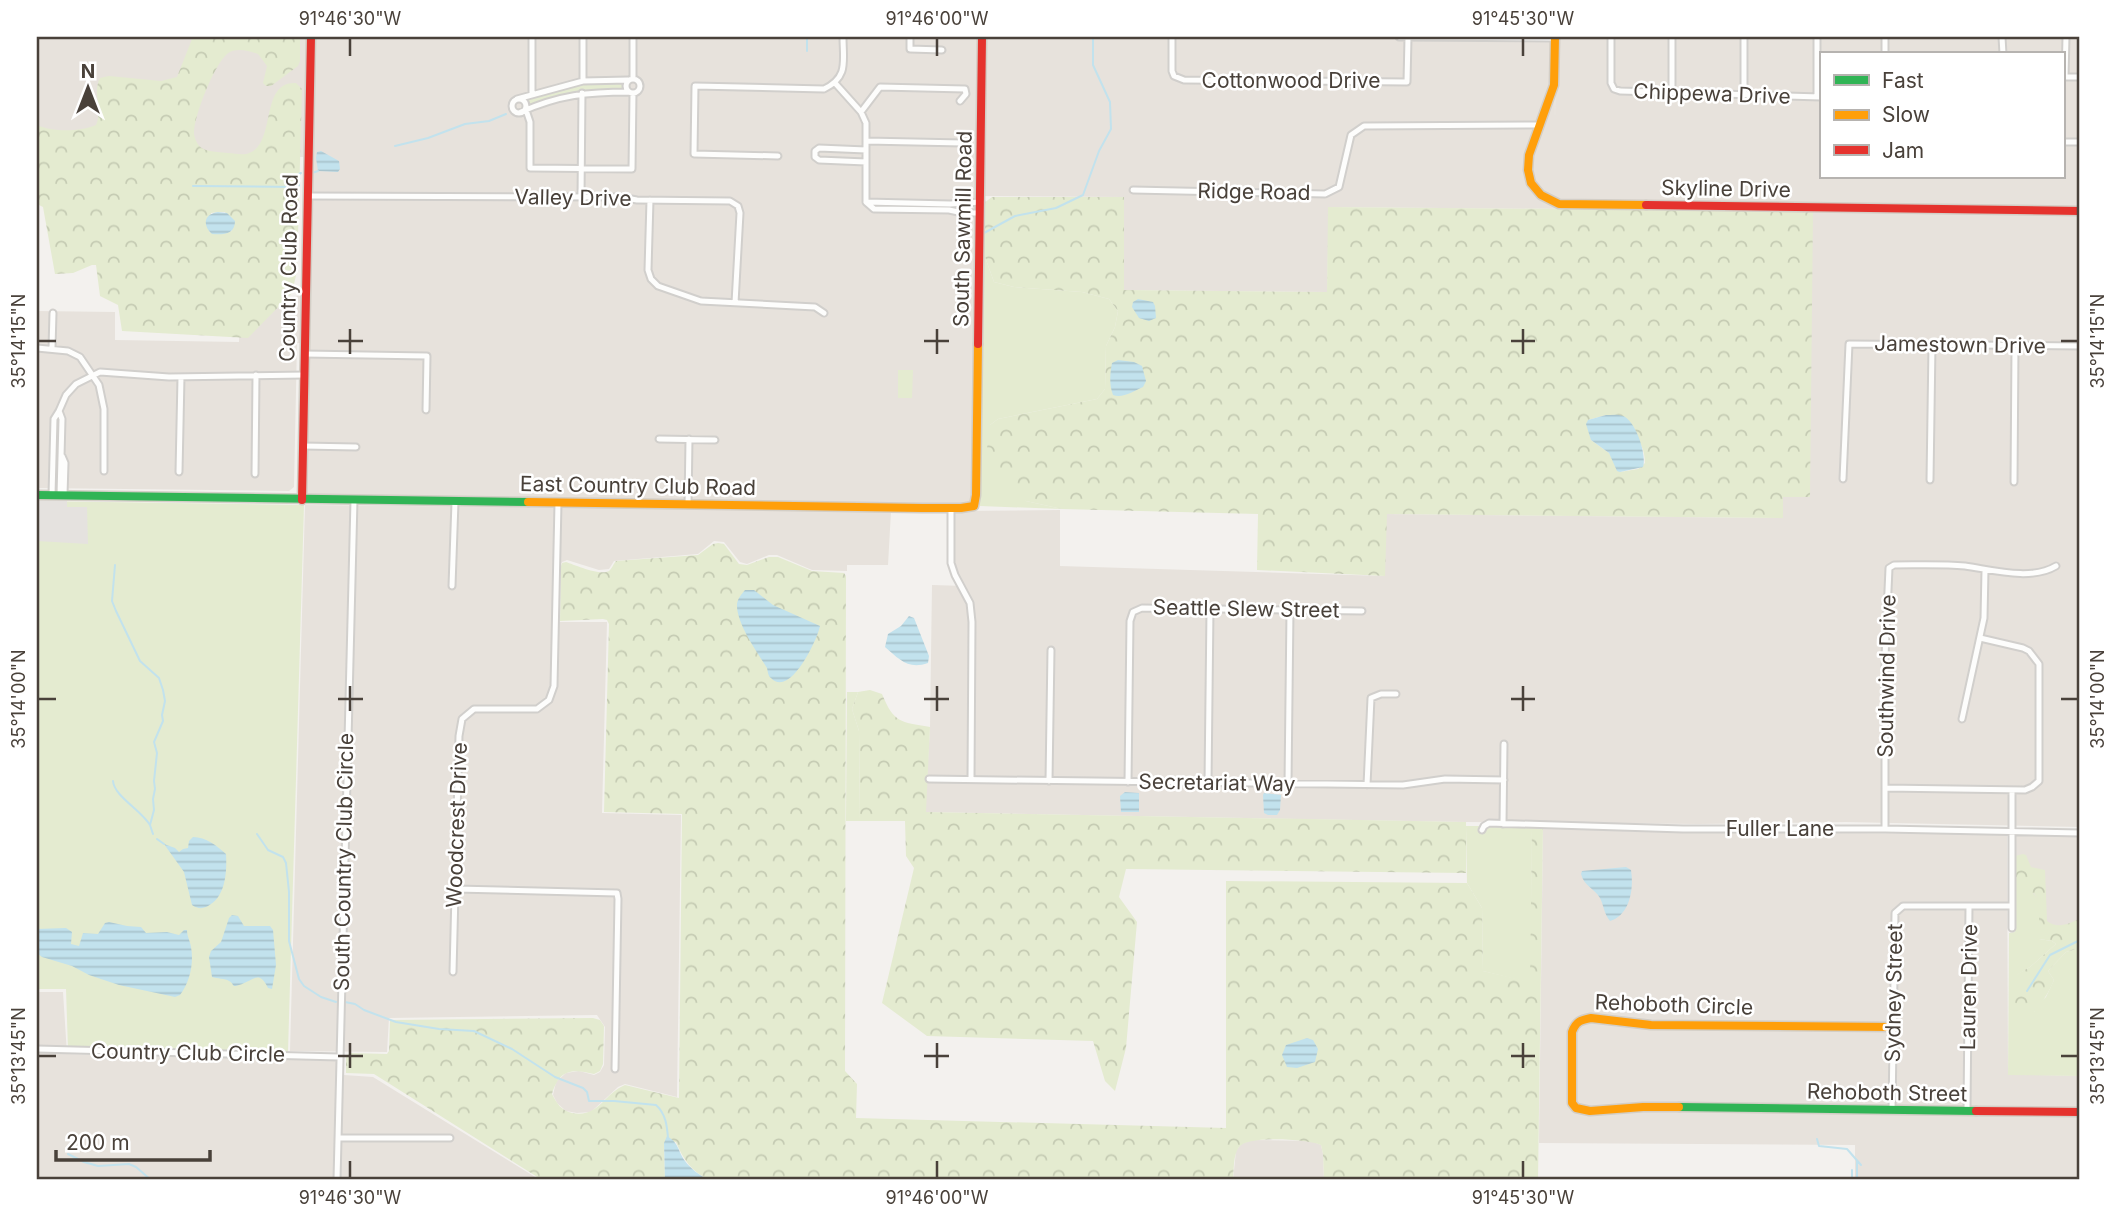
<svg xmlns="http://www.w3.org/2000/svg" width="2117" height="1217" font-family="Inter,sans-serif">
	<defs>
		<pattern id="forest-crowns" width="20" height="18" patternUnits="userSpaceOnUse" patternTransform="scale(1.75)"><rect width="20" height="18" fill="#e4ebd0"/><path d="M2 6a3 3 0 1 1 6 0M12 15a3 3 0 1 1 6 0" fill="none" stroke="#c5cbb3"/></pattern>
		<pattern id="water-rules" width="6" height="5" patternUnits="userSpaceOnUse" patternTransform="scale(1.75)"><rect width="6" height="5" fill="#c2e2ed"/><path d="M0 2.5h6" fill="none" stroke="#a8c3cc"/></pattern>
	</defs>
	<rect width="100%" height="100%" fill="#f3f1ee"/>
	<path fill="#e7e2dc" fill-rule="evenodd" d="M37 37H307L304 157 37 152Z
		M314 37H1554L1555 117 1556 37H2080V827L1846 822 1699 824 1466 822 925 812 930 727 932 585 965 586 956 570 954 561 955 511 1060 510V566L1384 576 1386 514 1783 518V497H1809L1812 211 1329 207 1327 292 1123 290 1124 197 977 196 975 254 973 498 971 503 966 505 305 496 311 198 618 201 636 203 740 204 733 199 636 198 618 194 311 192ZM1821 54H2063V177H1821Z
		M241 295 302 296 301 343H297L294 487 289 491 37 488V311L115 312V340L239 342Z
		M305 505 891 511 888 565H847V571L812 570 777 555H769L747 564 740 562 724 542 714 541 698 554 614 561 609 569 599 570 567 560 562 562 559 567V622H607L602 813 681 815 677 1097 625 1084 618 1087 591 1112 577 1113 566 1111 557 1103 553 1095 556 1082 566 1073 579 1071 594 1075 600 1072 604 1065 605 1027 597 1015 389 1018 387 1052 290 1051Z
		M1543 826 1639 832 2007 834 2008 1074 2080 1076V1180H1855V1145L1539 1143Z
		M2014 834 2080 836V932L2014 931Z
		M37 992H63L67 1054 344 1061V1075L373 1077 540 1180H37Z
		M1252 1140 1311 1141 1321 1145 1323 1154 1324 1180H1233L1236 1151 1241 1144Z"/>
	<path fill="#e4ebd0" d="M621 82 623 86 621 90C588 89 561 95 531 105L527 103 528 98 585 83Z
		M984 254 994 282 1014 287 1082 292 1109 299 1118 311 1115 327 1106 346 1105 389 1097 399 998 419 990 425 1026 501 1062 509 980 506Z
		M898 370H913L912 398H898Z
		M37 501 304 505 288 1052 68 1049 66 989H37Z
		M847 692H858L852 709 859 731 860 821H846Z
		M1466 826H1532L1531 983 1483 971 1482 908 1467 883Z
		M2015 893H2033L2039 900V939L2052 941 2056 944 2030 967 2017 975 2034 1012 2038 1004 2046 997 2054 980 2048 971 2066 952 2080 948V1076L2008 1075 2009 933 2015 932Z"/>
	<path fill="url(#forest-crowns)" fill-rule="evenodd" d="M194 37 300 38V61L298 66 271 86H266L263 83 267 66 258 54C248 51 236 47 227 54 214 65 193 118 194 134 195 141 199 148 206 150 213 152 221 152 228 153 235 153 243 156 249 153 277 143 259 81 296 83L302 89 297 271 292 293 248 338 122 331 118 305 100 296 96 265H92L73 273 55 274 43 207 37 204V125C52 132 80 132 96 125 103 110 92 93 100 78L109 76 161 81 177 77 192 39ZM218 212H225L232 231 217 234 209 232 211 213Z
		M992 197H1124V290L1327 292 1328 207 1813 211 1810 497H1783V518L1387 514 1385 576 1257 570 1258 514 1062 509 1026 501 1011 493 996 482 988 461 987 442 990 425 998 419 1097 399 1105 389 1106 346 1115 327 1118 311 1109 299 1082 292 1014 287 994 282 984 254V203ZM1606 415C1625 429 1645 436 1645 463L1638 469 1620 472 1609 453 1591 440 1588 420Z
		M718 543 724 544 739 564 747 565 769 557H778L812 571 844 573 846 576 845 1071 857 1084 856 1118 1226 1128V881L1467 883 1482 908 1483 971 1530 982 1532 826H1543L1538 1180H1324L1323 1154 1321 1145C1307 1139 1248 1135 1239 1147 1233 1155 1234 1170 1233 1180H709C692 1172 683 1159 676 1142L664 1143 665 1180H542L374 1074 346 1073V1056L350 1053 387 1054 389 1051 390 1020 593 1018 600 1020 604 1026 603 1064 600 1071 594 1074C571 1068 559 1070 552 1094 557 1104 561 1110 572 1113 599 1118 603 1094 625 1085L679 1098 682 814 604 812 609 624 607 620 603 619 560 621 561 566 562 563 566 562C575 565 600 576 609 571 611 570 614 563 616 561L698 555 713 544Z
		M870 690 882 694C894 723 900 722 930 727L926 812 1466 822V873L1126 869 1119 897 1137 922 1126 1048 1115 1091 1105 1081 1093 1041 927 1036 882 1003 914 868 906 856 905 821H860L859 731 852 709 858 692Z
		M2023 854 2026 855 2031 867 2045 870 2047 921C2057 929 2070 924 2080 918V948L2066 952 2048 971 2054 980C2048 995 2039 1007 2029 1018L2019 1016 2014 1005 2016 975 2030 967 2056 944 2052 941 2039 939V901L2034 893H2015V856Z"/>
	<path fill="#e5e2df" d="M37 500H67V507H87L88 544 37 541Z"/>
	<path fill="url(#water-rules)" d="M321 151 339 161 340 169 338 172 318 171 316 158 317 152Z
		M218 212 227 213 235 221C235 234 224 235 212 234 202 225 204 214 218 212Z
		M1138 299 1153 302 1155 306 1156 318 1149 321 1139 318 1132 307 1133 302Z
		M1118 360 1134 362 1142 366 1146 381 1143 387C1134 391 1122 399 1113 395 1109 384 1110 374 1112 363Z
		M1606 415C1611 415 1618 414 1623 416 1636 421 1647 455 1643 467L1620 472 1617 471 1609 453 1591 440 1586 424 1588 420Z
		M745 590H754L773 605 820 626C818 638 790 699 771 678 768 676 768 672 767 668 757 652 736 623 737 604 738 598 741 595 745 590Z
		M909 616 914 618 929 656 928 663C908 670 899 659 885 647L888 634 901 626Z
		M1125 792 1139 793V812H1121L1120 796Z
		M1264 793 1281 795 1280 810 1277 815H1268L1264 813 1263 795Z
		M193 837C206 837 217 846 226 854 227 871 226 897 208 906 202 909 198 909 192 905L184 872 164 844 175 848 179 852 183 849 188 848 189 841Z
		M1626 867 1631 870C1634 889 1630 915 1610 921 1604 914 1604 906 1600 898 1594 888 1584 886 1581 874L1582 871Z
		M232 915 238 916 244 926H270L273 930 276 965 272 989 268 988C259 969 253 981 239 985 231 988 235 984 229 981 225 978 217 979 212 977L209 957 211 951 221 942 229 918Z
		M109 922 127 926 141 927 146 933 167 932 179 935 184 930H187C187 937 190 940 191 947 194 963 190 982 180 995L175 997 119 985 89 975 72 966 42 957 37 953V929L66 928 72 932 71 944 79 946 83 933 98 934 105 923Z
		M1307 1038 1313 1040 1318 1049 1315 1062 1297 1068 1287 1067 1282 1055 1286 1045Z
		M667 1136C680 1144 677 1150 685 1161 690 1168 700 1176 709 1180H665L664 1143Z"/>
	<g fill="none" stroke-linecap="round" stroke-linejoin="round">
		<path stroke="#c2e2ed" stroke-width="2" d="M807 51V37
			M395 146 428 138 465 124 489 121 506 114
			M312 173 318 171
			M193 186 297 187 299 185V174L301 173
			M984 233 1015 216 1056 208 1083 195 1099 151 1111 129 1110 102 1093 65V37
			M115 565 112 601 116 611 140 661 159 678 163 690 165 701 162 715 163 721 154 742 157 753 154 781 155 789 153 799 154 810 150 825 153 834
			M113 781C114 796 141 810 150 825
			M257 834 268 850 283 857 286 863 289 892V941L299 979 304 986 321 997 336 1002
			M157 839 164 844
			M2027 991 2050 955 2080 940
			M345 1002 355 1004 364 1010 396 1022 439 1029 474 1031 512 1049 555 1077 583 1088 587 1092 589 1101H614L656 1105C666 1114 667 1126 668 1138
			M1817 1139 1819 1146 1847 1149 1861 1165
			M68 1154 84 1162 98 1166 129 1164 136 1167 151 1180
			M1852 1180V1170
			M1857 1180V1161"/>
		<defs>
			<path id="street" d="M910 37V49L942 50
				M1172 37V71L1174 76 1184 80 1407 82 1408 38
				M1399 37 1555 38
				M1611 37V83L1614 89 1620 91 1821 97
				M1672 37V92
				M1817 37V96
				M2002 37 2003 54
				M1885 54V37
				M2063 77H2080
				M2065 77 2066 37
				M626 86a7 7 0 1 1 14 0a7 7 0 1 1-14 0Z
				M633 79V37
				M583 81V37
				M835 83 861 112 866 123V202
				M532 94V37
				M1744 95V37
				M512 106a7 7 0 1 1 14 0a7 7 0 1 1-14 0Z
				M517 99 583 81 628 80
				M526 110 530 122V168L632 169 633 93
				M521 112C559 95 588 92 629 92
				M861 112 880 87 965 89 966 94 960 101
				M866 141 963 143
				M2063 142H2080
				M778 156 694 154 695 86 824 89C849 77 843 61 843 37
				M866 162 819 160 815 157V151L819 148 866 150
				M1133 190 1325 194 1339 187 1351 135 1364 126 1539 125
				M308 196 620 197 637 200 730 201 738 206 740 213 735 303
				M581 197 582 93
				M650 200 648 270 651 279 658 286 701 301 815 307 824 313
				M980 213H963L949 210 874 209 866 202 950 204 981 202
				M37 348 68 351 80 357 99 385 104 409V471
				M52 348 53 313
				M305 354 427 356 426 410
				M59 411 66 395 76 384 100 372 169 377 305 375
				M659 439 715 440
				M303 446 356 447
				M62 456 65 463 64 495
				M179 472 181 377
				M255 474 256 375
				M1843 479 1849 344 2080 346
				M1930 480 1932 345
				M2014 482 2015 347
				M52 495 54 419 59 411 62 419 60 495
				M688 505 689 439
				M951 508V563L955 575 970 603 972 622 971 779
				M452 586 455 502
				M1962 719 1984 618 1985 570
				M929 779 1403 785 1445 779 1504 780
				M1049 781 1051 650
				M1128 782 1130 621 1133 612 1142 608 1362 611
				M1208 783 1210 609
				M1288 784 1290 610
				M1367 785 1371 698 1381 694H1396
				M1885 788 2025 790 2032 787 2039 781V664L2029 651 2023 648 1980 638
				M2012 790V928
				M1503 824 1504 744
				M1885 829V657L1889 568 1894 565C1918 565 1942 564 1965 566 1993 570 2031 581 2056 566
				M1482 830 1484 826 1489 823 1683 829H1885L2080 833
				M456 889 617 893 618 899 615 1069
				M453 972 459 736 462 719 474 709H537L549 700 554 686 558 503
				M37 1049 339 1057
				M1892 1110 1895 913 1903 906H2012
				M1967 1111 1969 906
				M338 1138H450
				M337 1180 354 500"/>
			<path id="fast" d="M37 495 528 502
				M1679 1107 1976 1111"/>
			<path id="slow" d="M1555 37 1554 85 1529 155 1528 170 1531 183 1541 195 1559 204 1646 205
				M528 502 922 508H961L974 506 976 495 978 344
				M1679 1107H1643L1590 1111 1576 1108 1572 1103V1032C1576 1021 1581 1020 1591 1018L1651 1025 1892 1027"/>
			<path id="jam" d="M1646 205 2080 211
				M978 344 982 37
				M302 500 311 37
				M1976 1111 2080 1112"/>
		</defs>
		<use href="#street" stroke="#d1cfcc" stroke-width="9"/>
		<use href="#fast" stroke="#d3cec6" stroke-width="11"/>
		<use href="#slow" stroke="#d3cec6" stroke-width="11"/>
		<use href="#jam" stroke="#d3cec6" stroke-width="11"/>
		<use href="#street" stroke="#fdfdfc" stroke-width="5"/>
		<use href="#fast" stroke="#30b455" stroke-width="8"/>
		<use href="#slow" stroke="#ff9f0a" stroke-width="8"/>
		<use href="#jam" stroke="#e5322d" stroke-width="8"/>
	</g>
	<path fill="none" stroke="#49413a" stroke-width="2.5" d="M350 38V56M937 38V56M1523 38V56M350 329V354M937 329V354M1523 329V354M38 341H56M338 341H363M924 341H949M1511 341H1535M2061 341H2078M350 686V711M937 686V711M1523 686V711M38 699H56M338 699H363M924 699H949M1511 699H1535M2061 699H2078M350 1043V1068M937 1043V1068M1523 1043V1068M38 1056H56M338 1056H363M924 1056H949M1511 1056H1535M2061 1056H2078M350 1161V1178M937 1161V1178M1523 1161V1178"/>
	<g text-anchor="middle" stroke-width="5" stroke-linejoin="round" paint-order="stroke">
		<g font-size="21" fill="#49413a" stroke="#fff">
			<text x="1291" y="88">Cottonwood Drive</text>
			<text transform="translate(1712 94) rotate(2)" y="7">Chippewa Drive</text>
			<text transform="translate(1726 189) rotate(1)" y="7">Skyline Drive</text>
			<text transform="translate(1254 192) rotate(1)" y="7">Ridge Road</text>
			<text transform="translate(573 198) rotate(1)" y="7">Valley Drive</text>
			<text transform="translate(963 229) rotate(-89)" y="7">South Sawmill Road</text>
			<text transform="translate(289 268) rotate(-89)" y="7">Country Club Road</text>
			<text transform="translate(1960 345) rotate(1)" y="7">Jamestown Drive</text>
			<text transform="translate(638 486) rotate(1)" y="7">East Country Club Road</text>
			<text transform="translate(1246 609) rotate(1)" y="7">Seattle Slew Street</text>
			<text transform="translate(1887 676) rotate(-89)" y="7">Southwind Drive</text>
			<text transform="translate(1217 783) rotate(1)" y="7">Secretariat Way</text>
			<text transform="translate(457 825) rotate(-88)" y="7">Woodcrest Drive</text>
			<text x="1780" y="836">Fuller Lane</text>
			<text transform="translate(344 862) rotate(-89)" y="7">South Country Club Circle</text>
			<text transform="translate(1969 987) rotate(-89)" y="7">Lauren Drive</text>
			<text transform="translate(1894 993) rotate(-89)" y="7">Sydney Street</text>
			<text transform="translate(1674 1005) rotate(2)" y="7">Rehoboth Circle</text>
			<text transform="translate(188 1053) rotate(1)" y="7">Country Club Circle</text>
			<text transform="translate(1887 1093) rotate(1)" y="7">Rehoboth Street</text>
		</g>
	</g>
	<rect width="2117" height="1217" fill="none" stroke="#ffffff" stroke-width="77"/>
	<rect x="1820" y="52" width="245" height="126" fill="#ffffff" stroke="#b6b3b0" stroke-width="2"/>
	<rect x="1834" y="75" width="35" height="10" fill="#30b455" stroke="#b6b3b0" stroke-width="2"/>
	<text x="1882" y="88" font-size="21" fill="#49413a">Fast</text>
	<rect x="1834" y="110" width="35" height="10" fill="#ff9f0a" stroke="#b6b3b0" stroke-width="2"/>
	<text x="1882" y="122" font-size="21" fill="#49413a">Slow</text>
	<rect x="1834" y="145" width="35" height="10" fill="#e5322d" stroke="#b6b3b0" stroke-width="2"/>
	<text x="1882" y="158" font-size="21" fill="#49413a">Jam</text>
	<g transform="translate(88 88)" stroke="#ffffff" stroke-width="5" paint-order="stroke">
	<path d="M0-5L12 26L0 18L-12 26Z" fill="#49413a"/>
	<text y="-10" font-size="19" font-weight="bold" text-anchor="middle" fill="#49413a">N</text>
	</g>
	<path d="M56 1150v10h154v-10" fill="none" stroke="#49413a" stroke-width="3.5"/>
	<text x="66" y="1150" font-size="21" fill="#49413a" stroke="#ffffff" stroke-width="5" paint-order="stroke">200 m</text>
	<rect x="38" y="38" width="2040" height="1140" fill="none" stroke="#49413a" stroke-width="2.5"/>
	<g font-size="18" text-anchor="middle" fill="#49413a">
		<text x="350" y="25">91°46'30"W</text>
		<text x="937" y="25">91°46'00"W</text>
		<text x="1523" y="25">91°45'30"W</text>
		<text transform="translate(19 341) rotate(-90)" y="6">35°14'15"N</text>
		<text transform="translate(2098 341) rotate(-90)" y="6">35°14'15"N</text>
		<text transform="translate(19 699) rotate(-90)" y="6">35°14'00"N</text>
		<text transform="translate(2098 699) rotate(-90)" y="6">35°14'00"N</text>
		<text transform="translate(19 1056) rotate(-90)" y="6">35°13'45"N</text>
		<text transform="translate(2098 1056) rotate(-90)" y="6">35°13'45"N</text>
		<text x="350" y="1204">91°46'30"W</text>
		<text x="937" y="1204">91°46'00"W</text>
		<text x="1523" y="1204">91°45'30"W</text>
	</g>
</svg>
